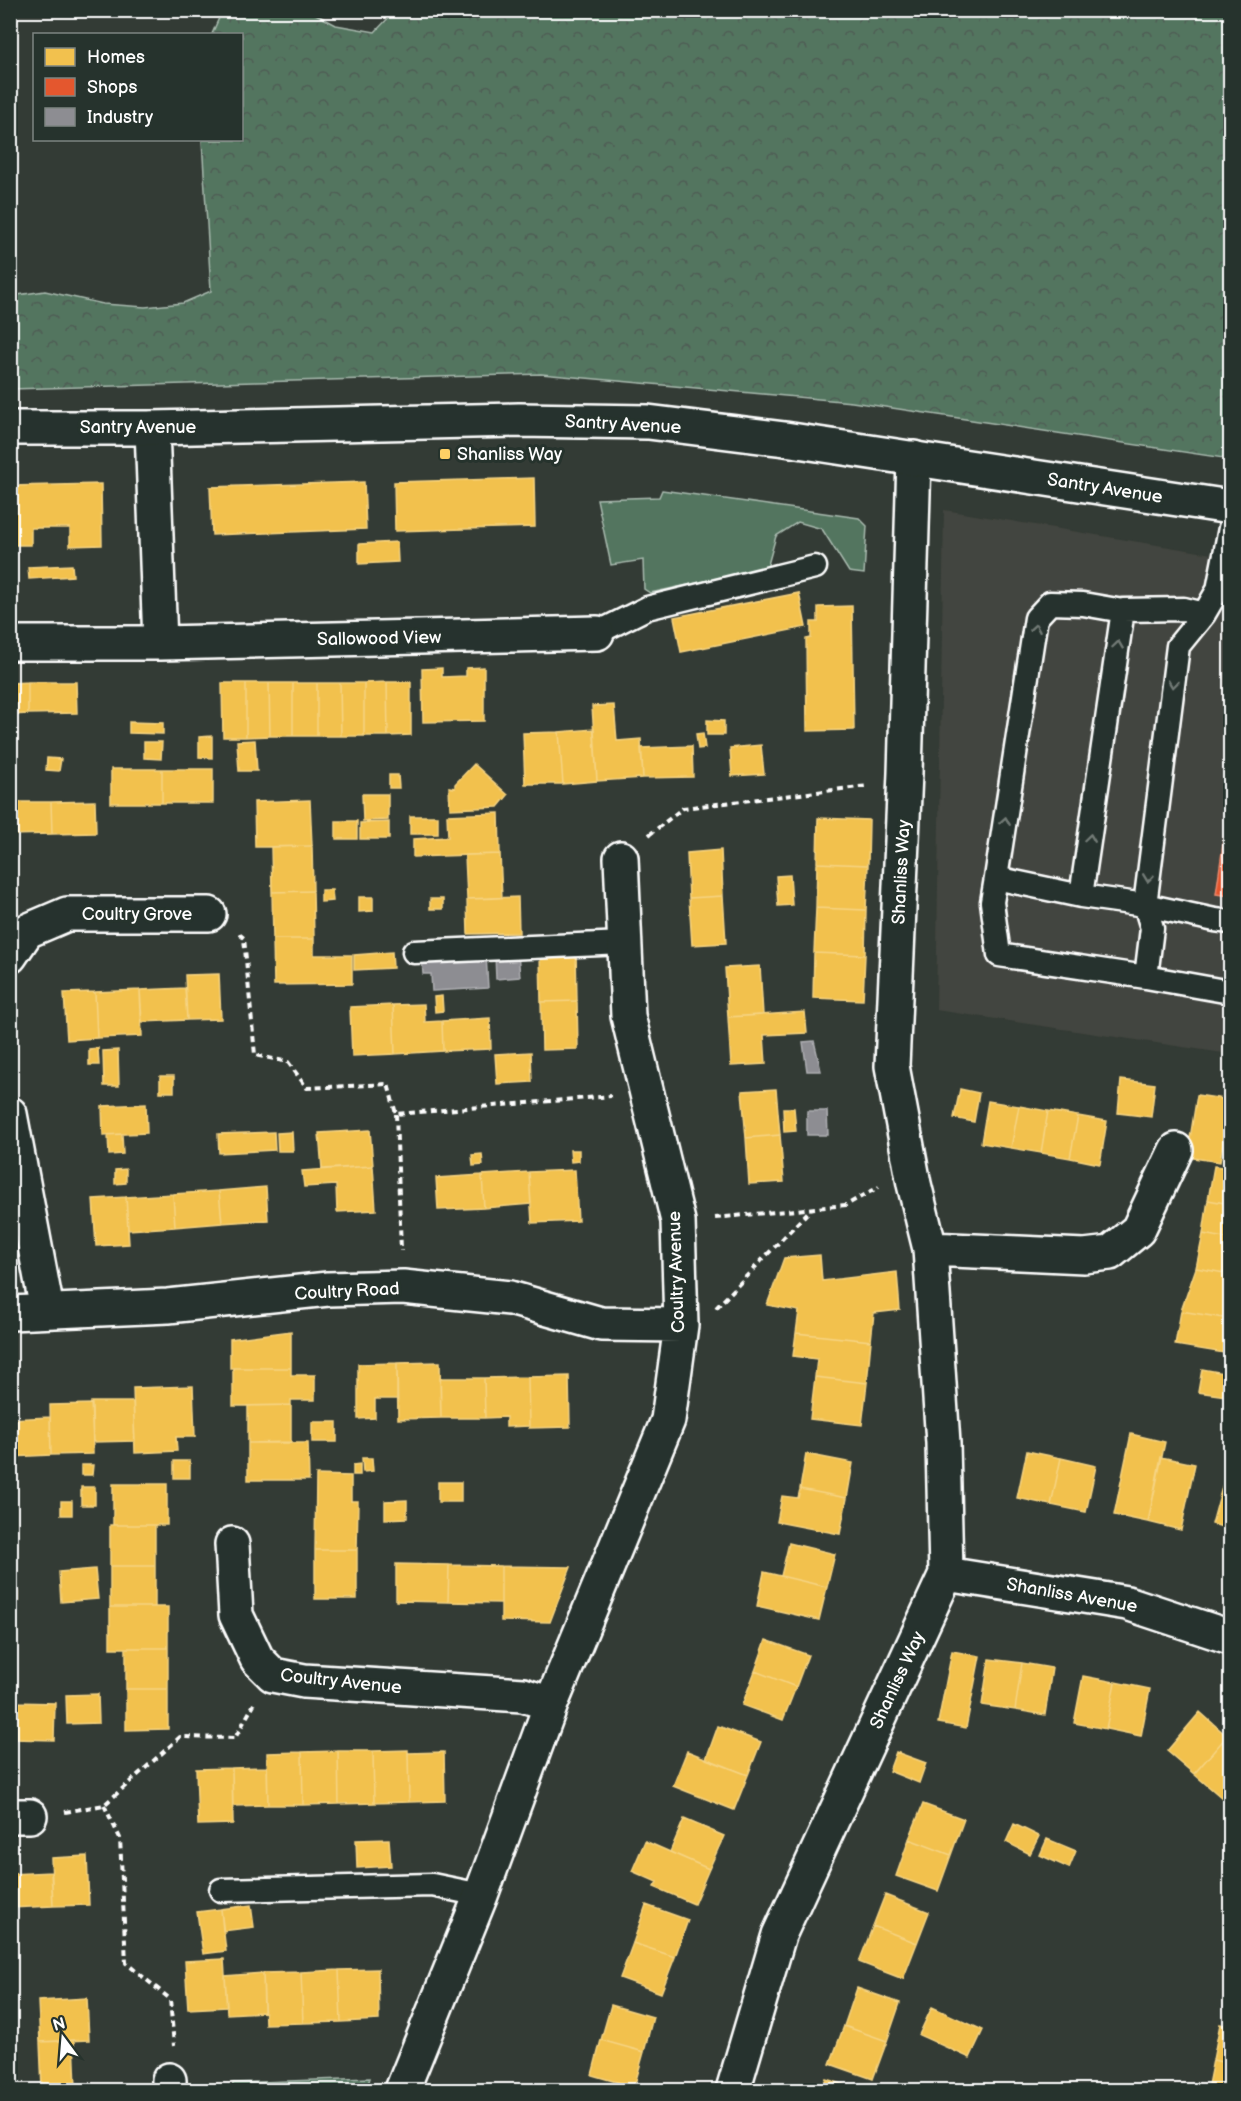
<svg xmlns="http://www.w3.org/2000/svg" width="1241" height="2101" font-family="'Balsamiq Sans',sans-serif">
	<defs>
		<pattern id="forest-crowns" width="20" height="18" patternUnits="userSpaceOnUse" patternTransform="scale(1.5)"><rect width="20" height="18" fill="#53755f"/><path d="M2 6a3 3 0 1 1 6 0M12 15a3 3 0 1 1 6 0" fill="none" stroke="#4f5c54"/></pattern>
	</defs>
	<rect width="100%" height="100%" fill="#333b35"/>
	<filter id="ink" filterUnits="userSpaceOnUse"><feTurbulence type="fractalNoise" baseFrequency=".0167" numOctaves="2"/><feDisplacementMap in="SourceGraphic" scale="12" xChannelSelector="R" yChannelSelector="G"/><feConvolveMatrix kernelMatrix="1 2 1 2 8 2 1 2 1" color-interpolation-filters="sRGB"/></filter>
	<g filter="url(#ink)">
		<path fill="#43453f" d="M944 510 1230 557V1054L936 1010Z"/>
		<path fill="#53755f" stroke="#a9baaf" stroke-width="1.5" d="M662 490 859 518 867 526 864 574 849 572 822 529 798 522 776 536 767 568 650 593 644 589 643 560 611 565 597 499 659 497Z
			M370 2078 366 2090H232L233 2083Z"/>
		<path fill="url(#forest-crowns)" stroke="#a9baaf" stroke-width="1.5" d="M396 10 1230 11V459L852 402 541 374 11 389V296L45 291 103 304 145 307 183 303 211 291 202 140H242V34H212L222 11H310L336 25 375 32Z"/>
		<path fill="#f2c14e" stroke="#f6d483" stroke-width="1.5" d="M534 478 535 527 395 531 394 482Z
			M364 482 366 529 212 535 210 487Z
			M101 484 102 545 70 546V528H31V545H10V486Z
			M397 542 398 562 359 564V544Z
			M72 565 73 576 29 579 28 567Z
			M799 593 806 627 681 652 674 617Z
			M852 606 854 730 807 731 806 639 811 638V622H818V607Z
			M484 667V721L423 722 422 669 442 668V677L466 676V668Z
			M28 682V714L10 715V683Z
			M28 682H76L77 713 28 714Z
			M387 682H411V735L388 736Z
			M387 682 388 736H364V683Z
			M222 683H246V737H223Z
			M246 683H269L270 736 246 737Z
			M269 683H293V736H270Z
			M293 683H317V736H293Z
			M317 683H340L341 736H317Z
			M340 683H364V736H341Z
			M614 705 617 741 641 739 643 778 597 781 592 706Z
			M707 720 724 721V735H707Z
			M129 722 163 723V734L129 733Z
			M594 729 597 781 563 784 559 732Z
			M559 732 563 784H525L523 733Z
			M703 733 705 748 698 749 696 734Z
			M212 736V758L199 757V737Z
			M255 740 257 771H239L237 741Z
			M144 742H162L161 759 144 758Z
			M761 745 764 774 732 776 730 748Z
			M692 746 693 777 643 778 641 748Z
			M47 758 61 759 59 771 46 770Z
			M474 764 508 795 498 807 450 809 449 787 455 788V784Z
			M111 769H162V803H111Z
			M162 769H213V803H162Z
			M389 775H398L399 788H389Z
			M362 794H388V820L363 821Z
			M310 800 312 846 255 847 254 802Z
			M95 801 96 833 52 834 51 802Z
			M10 802H51L52 834 10 835Z
			M499 813 500 854 413 857V839L448 837 447 815Z
			M410 816H438V834H410Z
			M818 818 869 820 868 865 817 863Z
			M336 821H357V839H336Z
			M389 822V839H360V823Z
			M312 846 313 891 272 892 271 847Z
			M721 850 723 896 689 898 687 853Z
			M500 854 502 898 467 899 465 855Z
			M817 863 868 865 866 910 816 908Z
			M790 875 792 905 778 906 776 876Z
			M321 890H332L333 901 321 902Z
			M313 891 314 939H273L272 892Z
			M723 896 726 943 692 945 689 898Z
			M359 897H373V911L359 912Z
			M518 897 519 933 468 934 467 899Z
			M430 899H443V909H430Z
			M816 908 866 910 865 955 814 953Z
			M273 939H314V955H352V984L274 985Z
			M392 952 393 968 354 970V955Z
			M576 952 577 1001 541 1002 540 953Z
			M814 953 865 955 863 1000 813 998Z
			M760 966 763 1015 728 1017 725 968Z
			M219 974 221 1019 187 1020 185 975Z
			M185 988 187 1020 142 1022 140 990Z
			M140 990 142 1036 97 1038 95 992Z
			M95 992 97 1038 67 1040 64 993Z
			M442 996 443 1011 435 1012 434 997Z
			M577 1001 578 1049 542 1050 541 1002Z
			M424 1004 425 1022 442 1021 443 1051 395 1054 393 1005Z
			M393 1005 395 1054 352 1056 350 1007Z
			M805 1012 807 1033 764 1035 766 1064 731 1066 728 1017Z
			M490 1018 491 1049 443 1051 442 1021Z
			M98 1048 99 1065H89V1049Z
			M118 1050 119 1086H104L103 1051Z
			M531 1052 532 1082 497 1084 495 1054Z
			M160 1076H174V1092H160Z
			M1121 1080 1155 1084 1151 1117 1118 1113Z
			M776 1089 780 1135 746 1138 742 1091Z
			M960 1089 979 1093 974 1122 954 1118Z
			M1197 1095 1230 1100 1220 1162 1187 1157Z
			M988 1101 1019 1106 1011 1148 981 1143Z
			M146 1104 147 1133 103 1135 102 1106Z
			M1019 1106 1048 1111 1041 1153 1011 1148Z
			M783 1108H794L796 1131 784 1132Z
			M1048 1111 1078 1116 1070 1158 1041 1153Z
			M1078 1116 1107 1121 1100 1164 1070 1158Z
			M370 1130 373 1166 322 1169 319 1133Z
			M274 1132 275 1150 219 1153 218 1134Z
			M292 1132 293 1151H278L277 1133Z
			M122 1134 123 1154 109 1155 108 1135H103Z
			M780 1135 784 1182 749 1184 746 1138Z
			M570 1150H579V1161L571 1162Z
			M482 1154 483 1165 473 1166 472 1155Z
			M373 1166 376 1210 337 1212 336 1185 304 1187 302 1171Z
			M1214 1166 1230 1168V1204L1208 1200Z
			M126 1169V1183L115 1184V1170Z
			M575 1170 578 1221 532 1223 529 1172Z
			M529 1172 531 1204 484 1208 482 1175Z
			M482 1175 484 1208 438 1210 436 1178Z
			M266 1187 268 1220 222 1223 219 1191Z
			M219 1191 222 1223 175 1227 173 1194Z
			M173 1194 175 1227 128 1230 126 1197Z
			M126 1197 129 1244 96 1246 93 1199Z
			M1208 1200 1230 1204V1239L1203 1234Z
			M1203 1234 1230 1239V1274L1196 1268Z
			M820 1255 822 1281 897 1272 900 1310 874 1313 871 1341 796 1333 799 1311 767 1305 784 1258Z
			M1196 1268 1230 1274V1319L1181 1311Z
			M1181 1311 1230 1319 1224 1353 1175 1345Z
			M291 1331V1368H230V1339Z
			M796 1333 871 1341 867 1383 815 1377 817 1359 793 1356Z
			M440 1362 441 1418 398 1419 397 1363Z
			M397 1363V1399H375V1418L358 1419V1364Z
			M233 1368H291V1375H315V1400H291V1405L233 1406Z
			M1202 1369 1230 1374 1226 1396 1198 1392Z
			M569 1376 570 1427 529 1428 528 1377Z
			M528 1377 529 1426 506 1427V1417L485 1418 484 1378Z
			M815 1377 867 1383 862 1425 810 1419Z
			M440 1378H484L485 1418H441Z
			M193 1386 195 1437H176L177 1451 135 1453 133 1388Z
			M91 1402H133L135 1441 93 1442Z
			M92 1404 93 1454 51 1455 50 1405Z
			M291 1405V1442L248 1443V1406Z
			M50 1417 51 1455 10 1457V1419Z
			M312 1422H337V1442H312Z
			M1131 1434 1165 1442 1148 1522 1114 1515Z
			M248 1443H308L309 1480H248Z
			M1027 1451 1061 1458 1051 1505 1017 1498Z
			M806 1454 853 1463 847 1498 800 1489Z
			M1161 1457 1195 1464 1181 1530 1148 1522Z
			M362 1458H372L373 1471 363 1472Z
			M1061 1458 1096 1466 1086 1512 1051 1505Z
			M174 1461H190V1478H174Z
			M360 1464V1475H353V1465Z
			M81 1465H93L92 1475H81Z
			M316 1475 351 1476V1501H358L357 1550H315Z
			M1224 1480 1230 1482V1529L1212 1524Z
			M438 1482H461V1502H438Z
			M113 1484H167V1525H113Z
			M81 1487H95V1505H81Z
			M800 1489 847 1498 840 1534 777 1522 782 1496 798 1498Z
			M407 1500V1518L385 1519V1501Z
			M61 1501H72V1515H61Z
			M110 1525H155V1566H110Z
			M789 1543 835 1554 827 1587 781 1576Z
			M315 1550H357V1599H315Z
			M396 1564 449 1565 448 1602 396 1601Z
			M449 1565 501 1566V1603L448 1602Z
			M110 1566H155V1607H110Z
			M501 1566 571 1567 550 1622 501 1621Z
			M95 1569 98 1599 61 1602 59 1572Z
			M764 1572 827 1587 819 1620 757 1606Z
			M10 1592H18V1613H10Z
			M110 1607H168V1648H110Z
			M10 1613H13L14 1664H10Z
			M766 1640 808 1655 796 1687 755 1671Z
			M126 1648H168V1689H126Z
			M952 1651 980 1656 966 1728 938 1723Z
			M989 1659 1022 1663 1015 1710 982 1705Z
			M1022 1663 1052 1668 1045 1715 1015 1710Z
			M755 1671 796 1687 783 1720 742 1705Z
			M1083 1676 1115 1682 1106 1729 1074 1723Z
			M1115 1682 1150 1689 1141 1736 1106 1729Z
			M126 1689H168V1729L126 1730Z
			M98 1694 99 1723 67 1724 66 1695Z
			M10 1702H14L13 1739H10Z
			M14 1702 55 1703 54 1740 13 1739Z
			M1200 1712 1227 1736 1194 1774 1167 1751Z
			M718 1726 761 1742 748 1775 706 1759Z
			M1227 1736 1230 1739V1787L1222 1798 1194 1774Z
			M408 1750 409 1802 374 1803 373 1751Z
			M338 1751H373L374 1803 339 1804Z
			M338 1751 339 1804 303 1805 302 1752Z
			M687 1751 748 1775 734 1810 673 1786Z
			M302 1752 303 1805H268L267 1753Z
			M444 1752 445 1801 409 1802 408 1753Z
			M896 1752 926 1763 919 1783 889 1771Z
			M267 1767 268 1805 233 1806 232 1768Z
			M232 1768 233 1824 198 1825 196 1769Z
			M923 1804 964 1819 951 1855 909 1839Z
			M684 1819 724 1836 709 1869 670 1852Z
			M1014 1824 1039 1836 1030 1854 1006 1842Z
			M389 1839 391 1866 357 1868 356 1840Z
			M909 1839 951 1855 938 1891 896 1876Z
			M1047 1839 1076 1851 1069 1868 1040 1855Z
			M645 1841 709 1869 694 1904 654 1887 657 1882 632 1871Z
			M87 1856 89 1905 53 1906 51 1858Z
			M51 1872 53 1906 10 1908V1874Z
			M885 1895 929 1912 917 1943 873 1926Z
			M251 1905 254 1927 223 1931 221 1909Z
			M646 1905 688 1920 675 1957 633 1943Z
			M221 1909 226 1951 203 1954 197 1912Z
			M873 1926 917 1943 903 1979 859 1962Z
			M633 1943 675 1957 661 1993 620 1978Z
			M224 1959 227 2007 188 2009 185 1961Z
			M378 1969 379 2020 341 2022 339 1970Z
			M339 1970 341 2022 303 2023 301 1972Z
			M301 1972 303 2023 265 2024 263 1973Z
			M263 1973 264 2012 227 2014 225 1976Z
			M857 1988 900 2003 887 2041 844 2026Z
			M87 1998 89 2040 40 2042 38 2001Z
			M611 2005 653 2017 644 2052 601 2040Z
			M932 2007 983 2030 970 2058 919 2035Z
			M1220 2024 1230 2026V2064L1213 2060Z
			M844 2026 887 2041 873 2079 830 2064Z
			M74 2040 76 2088 42 2089 40 2042Z
			M601 2040 644 2052 634 2087 592 2075Z
			M1213 2060 1230 2064V2090H1207Z
			M826 2079 861 2090H822Z
			M76 2088V2090H42V2089Z"/>
		<path fill="#e4572e" stroke="#ec896d" stroke-width="1.5" d="M1230 796V896L1216 894Z"/>
		<path fill="#8d8d92" stroke="#afafb3" stroke-width="1.5" d="M518 953 520 977 496 979 495 955Z
			M486 955 488 988 432 991 431 974H423L422 959Z
			M814 1041 821 1071H807L803 1042Z
			M807 1111H827L828 1135H807Z"/>
		<g fill="none" stroke-linecap="round" stroke-linejoin="round">
			<defs>
				<path id="lane" d="M1230 528 1218 590 1204 614 1178 646 1145 905 1152 928 1146 977 1230 992
					M597 633 647 608 815 567
					M996 878 1036 618 1050 603 1083 604 1123 611
					M1081 896 1123 610 1184 609 1204 614
					M414 952 625 943
					M1146 977 999 955 992 902 996 878 1081 896 1145 905 1215 920 1230 922
					M221 1890 432 1885 481 1895"/>
				<path id="street" d="M152 428 160 643
					M10 643H160L597 633
					M10 956 27 931 67 914H209
					M10 1114 47 1310
					M930 1249 1084 1256 1110 1253 1138 1230 1176 1150
					M10 1313 168 1306 328 1289 403 1287 510 1298 601 1324 681 1325
					M232 1544 236 1615 257 1659 273 1675 304 1681 523 1695 551 1704
					M946 1574 1127 1603 1230 1637
					M10 1816H30
					M169 2090V2080
					M402 2090 481 1895 551 1704 668 1420 681 1325 678 1221 628 1016 621 858
					M733 2090 779 1935 946 1574 943 1443 930 1249 914 1184 892 1066 905 773 914 458"/>
				<path id="secondary" d="M10 428H152L519 420 648 422 785 439 1230 507"/>
			</defs>
			<use href="#lane" stroke="#fff" stroke-width="27"/>
			<use href="#street" stroke="#fff" stroke-width="38"/>
			<use href="#secondary" stroke="#fff" stroke-width="38"/>
			<path stroke="#fff" stroke-width="4" stroke-dasharray="6 4.5" stroke-linecap="butt" d="M649 835 683 808 868 786
				M239 934 244 938 255 1055 288 1062 307 1088 388 1084 396 1114 611 1096
				M396 1114 401 1251
				M715 1218 846 1205 879 1187
				M716 1308 811 1209
				M104 1805 120 1838 126 1963 170 1999 174 2046
				M65 1812 104 1805 180 1737 235 1738 254 1704"/>
			<use href="#lane" stroke="#26332d" stroke-width="22"/>
			<use href="#street" stroke="#26332d" stroke-width="33"/>
			<use href="#secondary" stroke="#26332d" stroke-width="33"/>
		</g>
		<defs><path id="oneway-chevron" d="M-2-3.5L2.5 0L-2 3.5" fill="none" stroke-width="1.6" stroke-linecap="round" stroke-linejoin="round" transform="scale(1.5)"/></defs>
		<g stroke="#727a76">
			<use href="#oneway-chevron" transform="translate(1035 628) rotate(-80)"/>
			<use href="#oneway-chevron" transform="translate(1118 645) rotate(-82)"/>
			<use href="#oneway-chevron" transform="translate(1173 684) rotate(97)"/>
			<use href="#oneway-chevron" transform="translate(1005 821) rotate(-81)"/>
			<use href="#oneway-chevron" transform="translate(1090 838) rotate(-82)"/>
			<use href="#oneway-chevron" transform="translate(1148 878) rotate(97)"/>
		</g>
	</g>
	<rect fill="#ffd166" stroke="#26332d" stroke-width="2" x="439" y="448" width="12" height="12" rx="3"/>
	<g text-anchor="middle" stroke-width="6" stroke-linejoin="round" paint-order="stroke">
		<g font-size="18" fill="#fff" stroke="#26332d">
			<text transform="translate(623 424) rotate(3)" y="6">Santry Avenue</text>
			<text x="138" y="433">Santry Avenue</text>
			<text transform="translate(1105 488) rotate(9)" y="6">Santry Avenue</text>
			<text transform="translate(379 638) rotate(-1)" y="6">Sallowood View</text>
			<text transform="translate(901 872) rotate(-87)" y="6">Shanliss Way</text>
			<text x="137" y="920">Coultry Grove</text>
			<text transform="translate(676 1272) rotate(-92)" y="6">Coultry Avenue</text>
			<text transform="translate(347 1291) rotate(-3)" y="6">Coultry Road</text>
			<text transform="translate(1072 1595) rotate(10)" y="6">Shanliss Avenue</text>
			<text transform="translate(897 1680) rotate(-65)" y="6">Shanliss Way</text>
			<text transform="translate(341 1681) rotate(6)" y="6">Coultry Avenue</text>
		</g>
		<g font-size="18" fill="#fff" stroke="#26332d" text-anchor="start">
			<text x="457" y="460">Shanliss Way</text>
		</g>
	</g>
	<rect width="1241" height="2101" fill="none" stroke="#26332d" stroke-width="36"/>
	<rect x="18" y="18" width="1205" height="2065" fill="none" stroke="#fff" stroke-width="2" filter="url(#ink)"/>
	<rect x="33" y="33" width="210" height="108" fill="#26332d" stroke="#7d8581" stroke-width="1.5"/>
	<rect x="45" y="48" width="30" height="18" fill="#f2c14e" stroke="#7d8581" stroke-width="1.5"/>
	<text x="87" y="63" font-size="18" fill="#ffffff">Homes</text>
	<rect x="45" y="78" width="30" height="18" fill="#e4572e" stroke="#7d8581" stroke-width="1.5"/>
	<text x="87" y="93" font-size="18" fill="#ffffff">Shops</text>
	<rect x="45" y="108" width="30" height="18" fill="#8d8d92" stroke="#7d8581" stroke-width="1.5"/>
	<text x="87" y="123" font-size="18" fill="#ffffff">Industry</text>
	<g transform="translate(63 2038) rotate(344)" stroke="#26332d" stroke-width="4.5" paint-order="stroke">
	<path d="M0-4.5L10 22L0 15L-10 22Z" fill="#ffffff"/>
	<text y="-9" font-size="16" font-weight="bold" text-anchor="middle" fill="#ffffff">N</text>
	</g>
</svg>
